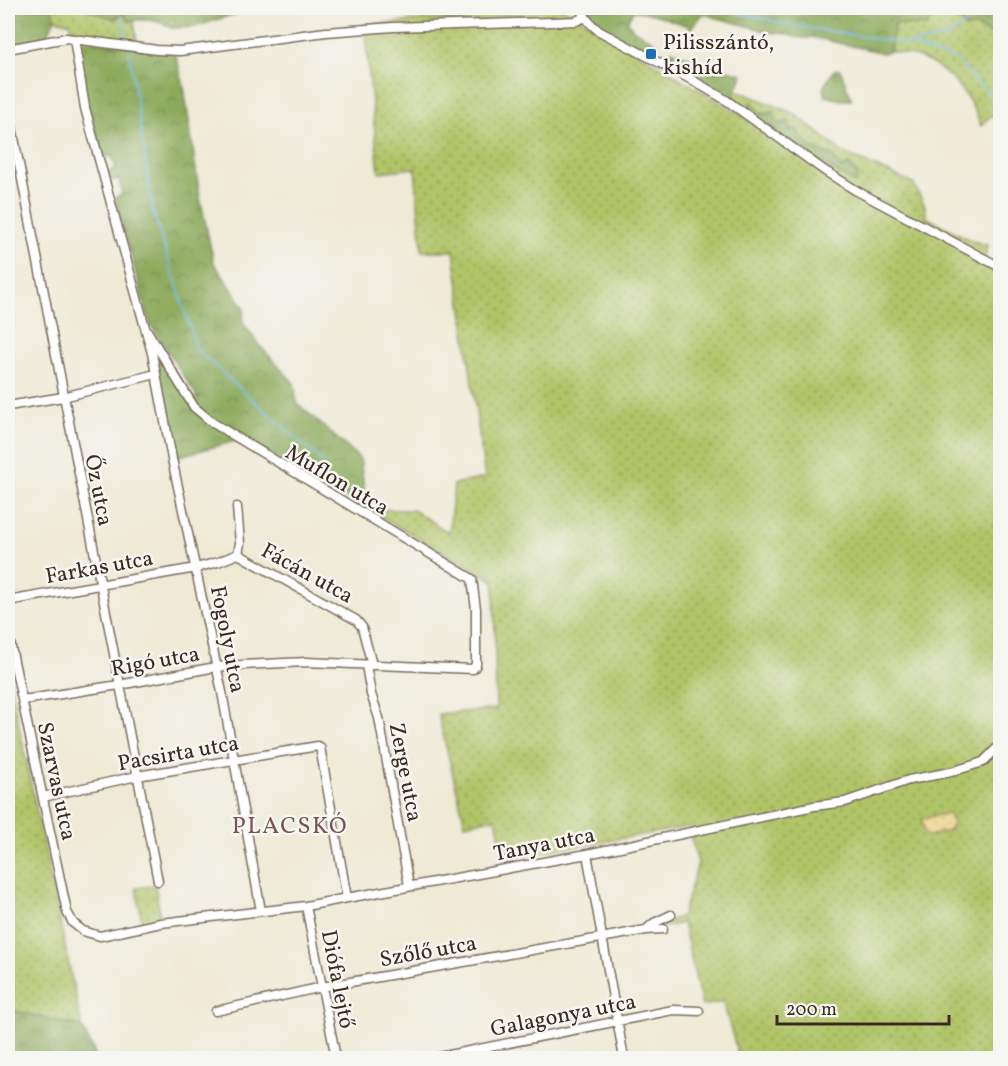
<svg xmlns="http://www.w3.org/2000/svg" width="1008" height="1066" font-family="Vollkorn,serif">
	<defs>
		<pattern id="grass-dots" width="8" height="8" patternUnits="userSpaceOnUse" patternTransform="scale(1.5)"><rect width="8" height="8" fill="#b1c468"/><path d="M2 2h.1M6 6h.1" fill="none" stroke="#919f55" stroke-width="1.8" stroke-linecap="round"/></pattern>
		<pattern id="forest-crowns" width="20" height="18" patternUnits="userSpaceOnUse" patternTransform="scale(1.5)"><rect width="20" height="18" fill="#8caa5c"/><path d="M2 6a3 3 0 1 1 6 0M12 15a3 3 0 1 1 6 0" fill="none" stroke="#748b4b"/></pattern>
		<pattern id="sand-dots" width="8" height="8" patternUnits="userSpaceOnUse" patternTransform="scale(1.5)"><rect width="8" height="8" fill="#eeda9e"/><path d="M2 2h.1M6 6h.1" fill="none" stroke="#cdbb88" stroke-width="1.8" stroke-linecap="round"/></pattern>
	</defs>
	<rect width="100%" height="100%" fill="#f6f6f2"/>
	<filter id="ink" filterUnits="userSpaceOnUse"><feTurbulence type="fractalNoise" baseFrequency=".0167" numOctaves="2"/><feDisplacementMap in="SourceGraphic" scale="12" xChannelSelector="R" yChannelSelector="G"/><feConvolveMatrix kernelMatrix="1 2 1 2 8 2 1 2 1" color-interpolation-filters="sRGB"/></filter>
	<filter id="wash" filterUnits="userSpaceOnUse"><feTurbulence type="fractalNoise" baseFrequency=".008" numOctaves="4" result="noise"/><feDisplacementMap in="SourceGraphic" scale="24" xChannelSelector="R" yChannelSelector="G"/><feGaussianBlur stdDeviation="1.35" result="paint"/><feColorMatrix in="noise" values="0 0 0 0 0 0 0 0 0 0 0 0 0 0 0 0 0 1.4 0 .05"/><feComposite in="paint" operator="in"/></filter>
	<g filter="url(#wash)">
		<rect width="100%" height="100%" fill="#eeead5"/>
		<path fill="url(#grass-dots)" stroke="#767743" stroke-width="1.5" d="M51 8H83L114 19 123 14 129 21H134L138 49 80 41 77 34 72 33 71 23 55 19Z
			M515 8H563L855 183 849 164 842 169 832 155C815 151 805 145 796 130H789L775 121 774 112C757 116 745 110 731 102L736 90 793 113 844 153 913 183 925 206 926 217 973 241 987 245 985 261 1000 271V1058H739L723 1002 702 1006 683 923 657 928V925L682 916 698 863 688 827 504 859 496 818 465 824 438 714 496 709 494 581 367 509 414 510 449 533 454 484 485 478 454 251H422L415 168 379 172 364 25 504 14 513 11Z
			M897 8H960L957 16 989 34 1000 31V115L989 117 981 126C971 96 949 69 918 57 909 54 899 53 890 51L895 24 926 26 932 16 910 9Z
			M8 665 15 707 82 1027 15 1011 8 991Z
			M155 885 161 920 142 923 136 888Z"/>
		<path fill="url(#forest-crowns)" stroke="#646a3d" stroke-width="1.5" d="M8 8H51L55 19 46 38 8 46Z
			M83 8H253L195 27 171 28C159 19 143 19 129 21L123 14 114 19Z
			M583 8 897 9H910L932 16 927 26 895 24 890 51 883 53 812 37C798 42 787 31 773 33L703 14 691 29 689 26C670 21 652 11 633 11L627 22 634 30 658 44 654 51 642 46 624 44 593 26Z
			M960 8H1000V31L989 34 978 27 966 28 957 16Z
			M80 41 175 52 184 87 200 198 214 263 244 307 243 323 260 346 294 383 297 403 360 459 367 509 243 439 176 457 152 339 191 398H198L150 324 115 198 122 194 119 179 109 181 107 173 116 168 111 156 102 158 80 73Z
			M671 50 714 67 743 74 731 102 665 59Z
			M840 69 852 100H840L825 96 824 86 834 70Z
			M752 102 761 115 774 112 775 121 781 124 788 121 791 124 789 130 796 129C805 145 815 151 832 155L842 169 849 164 858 175 855 183 796 148 743 109Z
			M8 991 15 1011 82 1027 97 1058H8Z"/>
		<path fill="url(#sand-dots)" stroke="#94825e" stroke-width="1.5" d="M948 813 953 823 949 831 928 836 924 834 922 819Z"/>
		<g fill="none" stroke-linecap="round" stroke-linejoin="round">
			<path stroke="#79bdef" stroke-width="1.5" d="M119 8 127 40
				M716 8 797 26 908 44 957 60 1000 106
				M909 44 948 37 987 8
				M129 51 153 211 196 347 200 353 323 462"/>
		</g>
	</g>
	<g filter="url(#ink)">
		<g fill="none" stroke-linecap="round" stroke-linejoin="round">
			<defs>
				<path id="minor" d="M579 8 590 23 599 31 692 80 726 100 825 171 857 191 1000 267
					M74 39 85 108 152 353 172 459 222 692 261 911
					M8 49 66 38 157 50 180 51 326 32 393 27 552 22 576 21 585 17
					M8 107 158 881
					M8 406 63 397 156 374
					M237 507 240 543 238 554
					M8 601 196 568 218 562 238 554 356 620 362 627 372 665
					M8 633 67 912 73 923 83 931 100 936 161 923 306 906 347 898 587 854 814 806 845 802 909 780 951 772 983 762 1000 745
					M366 665 371 694 379 718 409 886
					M23 700 119 685 216 667 242 665 306 662 473 669 476 665V609L472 579 213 423 194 407 146 329
					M43 797 137 776 318 746 320 747 347 898
					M587 854 624 1058
					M306 906 336 1058
					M646 930 663 929
					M216 1011 322 987 646 930 654 923 671 915
					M434 1058 673 1010 699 1011"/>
			</defs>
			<use href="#minor" stroke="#7a6d5e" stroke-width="11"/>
			<use href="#minor" stroke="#fff" stroke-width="8"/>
		</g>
	</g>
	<rect fill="#1f6fb2" stroke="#f6f6f2" stroke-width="2" x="645" y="48" width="12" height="12" rx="3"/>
	<g text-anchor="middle" stroke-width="5" stroke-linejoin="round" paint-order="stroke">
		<g font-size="22" fill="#3b2a1e" stroke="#f6f6f2" text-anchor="start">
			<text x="663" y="49">Pilisszántó,<tspan x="663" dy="25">kishíd</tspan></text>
		</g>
		<g font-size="22" fill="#3b2a1e" stroke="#f6f6f2">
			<text transform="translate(338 479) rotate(31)" y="8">Muflon utca</text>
			<text transform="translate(100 490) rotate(79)" y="8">Őz utca</text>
			<text transform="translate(99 566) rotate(-10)" y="8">Farkas utca</text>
			<text transform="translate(308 572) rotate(29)" y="8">Fácán utca</text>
			<text transform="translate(229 639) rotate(79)" y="8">Fogoly utca</text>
			<text transform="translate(155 660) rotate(-10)" y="8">Rigó utca</text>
			<text transform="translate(178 752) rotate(-10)" y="8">Pacsirta utca</text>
			<text transform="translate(407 772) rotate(79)" y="8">Zerge utca</text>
			<text transform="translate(58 781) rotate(78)" y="8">Szarvas utca</text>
			<text transform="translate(544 843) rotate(-11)" y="8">Tanya utca</text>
			<text transform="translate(428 950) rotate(-10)" y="8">Szőlő utca</text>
			<text transform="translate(339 979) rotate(79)" y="8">Diófa lejtő</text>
			<text transform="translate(563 1014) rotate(-11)" y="8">Galagonya utca</text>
		</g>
		<g font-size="24" letter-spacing="1.5" fill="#7c544a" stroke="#f6f6f2">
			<text x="290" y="833">PLACSKÓ</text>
		</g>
	</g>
	<rect width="1008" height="1066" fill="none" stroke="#f6f6f2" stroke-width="30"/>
	<path d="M777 1015v9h172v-9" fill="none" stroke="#3b2a1e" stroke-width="3"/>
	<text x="786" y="1015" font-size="18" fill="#3b2a1e" stroke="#f6f6f2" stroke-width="4.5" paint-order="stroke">200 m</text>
</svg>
